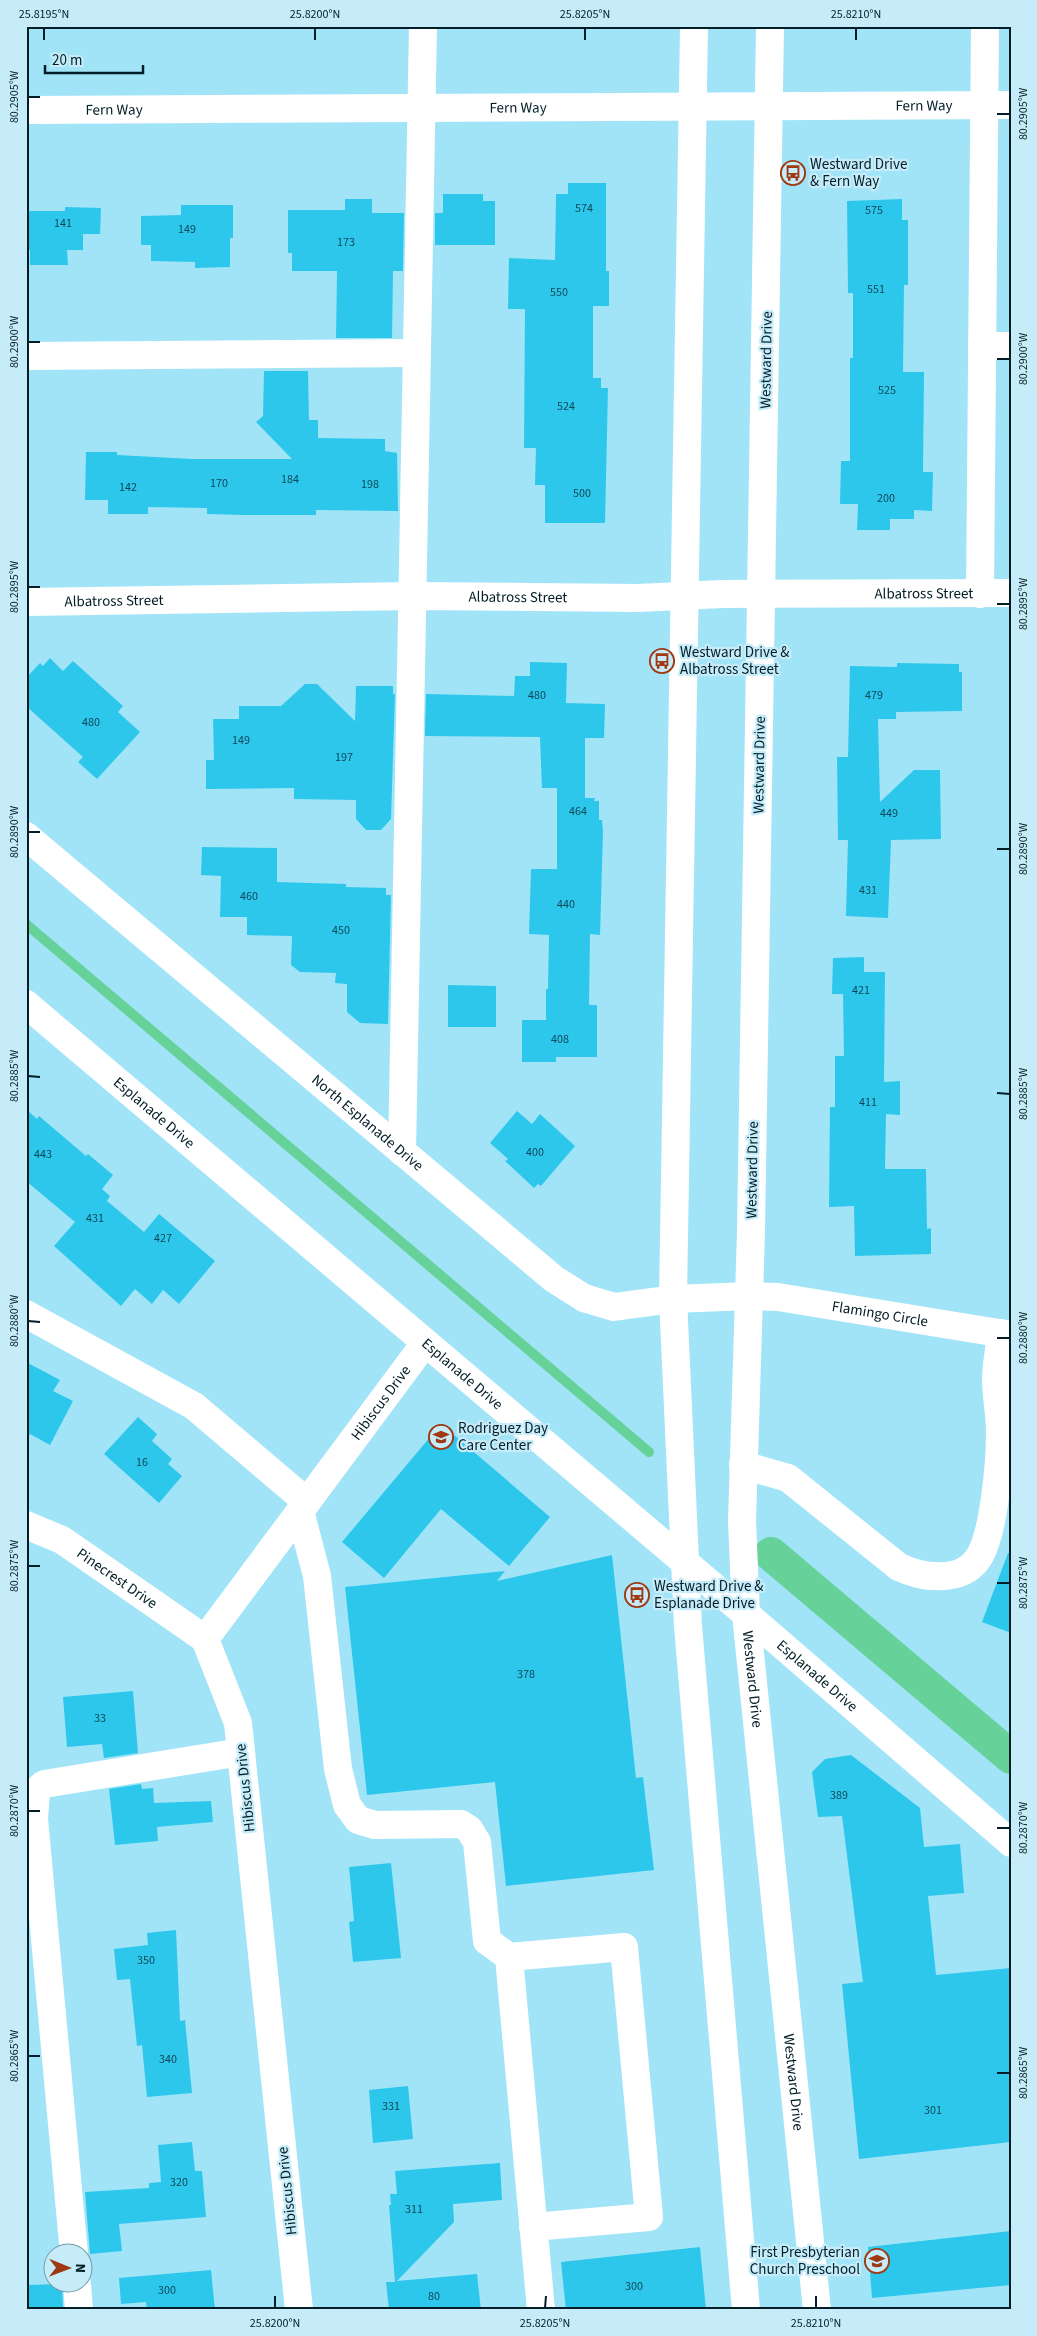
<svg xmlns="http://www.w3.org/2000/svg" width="1037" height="2336" font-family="'Source Sans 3',sans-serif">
	<rect width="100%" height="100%" fill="#a1e4f8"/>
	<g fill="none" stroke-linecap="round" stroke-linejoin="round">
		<path stroke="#66d29a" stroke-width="10" d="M26 924 649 1452"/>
		<path stroke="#66d29a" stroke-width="34" d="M771 1554 1011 1757"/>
	</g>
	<path fill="#2ec7ec" d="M568 183H606V271H609V306H593V378H601V388H608L605 523H545V485H535L536 448H524L525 309H508L509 258 555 260 556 194H568Z
		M443 194H483V201H495V245H435V213H443Z
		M345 199H372V213H404L403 271H393L392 338H336L337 271H292V253H288V210H345Z
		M902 199V220H908V285H904L903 372H924L923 472H933L932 511 914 510V519H890V530H857L858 504H840L841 461H850V358H853V293H848L847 201Z
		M181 205H233V238H230V267L195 268V262L151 261V245H141V216L181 215Z
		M65 207 101 208 100 234H83V250H67L68 265H30V250H26V211H65Z
		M264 371H308L309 420H318V438L385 439V451L397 453 398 511 316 510V515H246L207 514V508L148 507V514H108V500H85L86 452H117V455L193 459H292L256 422 263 416Z
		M50 658 63 671 73 661 123 706 118 712 140 732 97 779 78 762 83 757 26 706V678L40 663 43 666Z
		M530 662 567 663 566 703 605 704 604 738H585V798H595L594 801H599V820H602L603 831 600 935 590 934 589 1005H597V1057H556V1062H522V1020H546V989H548L549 935 529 934 531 869H557V788H542L540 737 425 736 426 694 514 696 515 676H530Z
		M897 663 959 664V672H962V711L896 712V719H878L880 802 914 770H940L941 839 891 840 888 918 846 916 848 840H838L837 757H848L850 666 897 667Z
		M305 684H317L355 721 356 686H393V694H395L391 819 381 830H366L356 819V800L294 799V788L206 789V760H214L213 719H239V706H281Z
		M202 847 277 848V882L346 884V887L386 888V895H391L388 1024 360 1023 347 1012V984L335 983 336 973 300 972 291 965 292 936 247 935V917H220L221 876 201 875Z
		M864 957V972H885L884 1082 900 1081V1115L886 1114 885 1169H926L927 1229 931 1228V1254L855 1256 854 1206 829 1207 830 1107H835V1056H844L843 994H832L833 958Z
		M448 985 496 986V1027H448Z
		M26 1109 37 1119 39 1116 86 1156 88 1154 113 1175 102 1189 110 1196 107 1201 144 1232 159 1214 215 1261 179 1304 163 1290 152 1304 135 1289 121 1306 54 1246 75 1222 26 1181Z
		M517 1111 532 1124 540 1114 575 1146 541 1186 538 1184 534 1188 505 1161 508 1159 490 1143Z
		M26 1362 60 1380 53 1391 73 1401 50 1445 30 1434 26 1440Z
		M138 1417 157 1434 152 1441 172 1459 168 1464 182 1476 159 1503 104 1454Z
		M441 1424 550 1517 509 1566 441 1509 384 1578 342 1542Z
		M1008 1553H1011V1633L982 1622Z
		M612 1555 636 1778 643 1777 654 1870 506 1886 495 1782 367 1795 345 1587 505 1571 497 1581Z
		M133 1691 138 1753 104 1758 102 1744 67 1747 63 1697Z
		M851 1755 920 1808 924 1847 960 1844 964 1893 928 1896 936 1975 1011 1968V2142L859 2159 842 1984 863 1982 842 1816 818 1817 812 1772 825 1759Z
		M141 1784 142 1789 153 1788 154 1803 211 1801 213 1822 157 1827 158 1841 115 1845 109 1789Z
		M391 1863 401 1958 353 1962 349 1922 354 1921 349 1867Z
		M176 1930 180 2021 185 2020 192 2093 147 2097 142 2045 137 2046 130 1979 117 1980 114 1949 148 1945 147 1933Z
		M408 2086 413 2139 373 2143 369 2090Z
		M192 2142 195 2171H202L206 2217 119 2224 122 2251 90 2254 85 2192 149 2188V2183L161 2182 158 2145Z
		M500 2163 502 2200 453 2204 454 2222 397 2281 477 2274 481 2310H389L386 2282H395L389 2205H391L390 2194H397L395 2171Z
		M1011 2231V2285L872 2298 868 2247Z
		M700 2247 706 2310H566L561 2262Z
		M211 2270 215 2310H147L146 2302 121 2304 119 2278Z
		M62 2284 63 2308 26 2310V2285Z"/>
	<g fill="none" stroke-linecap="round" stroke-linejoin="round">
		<g stroke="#fff" stroke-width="28">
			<path d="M694 26 673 1299 688 1626 746 2310"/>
			<path id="s1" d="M770 26 751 1232 742 1521 746 1614 817 2310"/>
			<path id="s2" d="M26 110 1011 105"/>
			<path d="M982 346H1011"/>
			<path d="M26 356 417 353"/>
			<path d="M980 594 985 26"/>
			<path id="s3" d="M26 602 412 596 638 598 722 594 1011 593"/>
			<path id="s4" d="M26 836 554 1279 584 1298 614 1307 673 1299 749 1296 778 1297 1011 1335"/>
			<path id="s5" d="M26 1004 746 1614 1011 1843"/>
			<path d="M402 1152 423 26"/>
			<path d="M26 1314 194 1406 307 1502"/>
			<path d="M743 1465 788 1478 899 1567C922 1578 960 1583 977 1560 994 1538 1000 1461 1000 1432 1000 1414 996 1397 996 1379 996 1364 1000 1348 1001 1333"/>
			<path d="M300 1511 317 1576 338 1769 347 1805 358 1820 375 1825 461 1824 469 1829 477 1842 487 1941 509 1957"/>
			<path id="s6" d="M26 1525 62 1540 205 1639"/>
			<path d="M533 2227 649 2217 624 1947 509 1957 541 2310"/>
			<path d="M74 2254 34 1819 36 1791 44 1784 241 1752"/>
			<path d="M77 2284 79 2310"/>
			<path id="s7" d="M299 2310 238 1723 205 1639 425 1343"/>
		</g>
	</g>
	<path fill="none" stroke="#031e26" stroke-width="2" d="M44 40V28M315 40V28M585 40V28M856 40V28M28 97H40M997 114H1010M28 342H40M997 359H1010M28 587H40M997 604H1010M28 832H40M997 849H1010M28 1076 40 1077M997 1093 1010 1094M28 1321 40 1322M997 1338H1010M28 1566H40M997 1583H1010M28 1811H40M997 1828H1010M28 2056H40M997 2073H1010M275 2308V2296M545 2308 546 2296M816 2308V2296"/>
	<defs>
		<symbol id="bus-ring" viewBox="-11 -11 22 22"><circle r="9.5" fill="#c6ecf9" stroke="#9f3912" stroke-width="1.5"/><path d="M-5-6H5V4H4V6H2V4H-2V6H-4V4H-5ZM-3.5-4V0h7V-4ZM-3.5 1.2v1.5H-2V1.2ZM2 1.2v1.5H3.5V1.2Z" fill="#9f3912"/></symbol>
		<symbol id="school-ring" viewBox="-11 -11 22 22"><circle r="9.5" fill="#c6ecf9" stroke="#9f3912" stroke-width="1.5"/><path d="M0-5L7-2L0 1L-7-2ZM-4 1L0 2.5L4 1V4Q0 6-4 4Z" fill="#9f3912"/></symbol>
	</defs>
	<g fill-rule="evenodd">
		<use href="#bus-ring" x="779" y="159" width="28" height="28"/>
		<use href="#bus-ring" x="648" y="647" width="28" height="28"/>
		<use href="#school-ring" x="427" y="1423" width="28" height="28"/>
		<use href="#bus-ring" x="623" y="1581" width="28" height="28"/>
		<use href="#school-ring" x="863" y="2247" width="28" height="28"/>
	</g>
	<g text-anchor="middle" stroke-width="4.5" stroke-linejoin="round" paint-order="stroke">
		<g font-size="12" fill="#0e4858">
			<text x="584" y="212">574</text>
			<text x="874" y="214">575</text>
			<text x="63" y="227">141</text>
			<text x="187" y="233">149</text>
			<text x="346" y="246">173</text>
			<text x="876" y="293">551</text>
			<text x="559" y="296">550</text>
			<text x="887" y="394">525</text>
			<text x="566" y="410">524</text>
			<text x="290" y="483">184</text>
			<text x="219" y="487">170</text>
			<text x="370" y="488">198</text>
			<text x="128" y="491">142</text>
			<text x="582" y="497">500</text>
			<text x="886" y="502">200</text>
			<text x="537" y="699">480</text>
			<text x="874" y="699">479</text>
			<text x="91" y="726">480</text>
			<text x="241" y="744">149</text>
			<text x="344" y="761">197</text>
			<text x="578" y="815">464</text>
			<text x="889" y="817">449</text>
			<text x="868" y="894">431</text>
			<text x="249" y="900">460</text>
			<text x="566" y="908">440</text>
			<text x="341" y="934">450</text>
			<text x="861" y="994">421</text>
			<text x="560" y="1043">408</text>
			<text x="868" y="1106">411</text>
			<text x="535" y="1156">400</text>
			<text x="43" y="1158">443</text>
			<text x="95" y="1222">431</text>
			<text x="163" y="1242">427</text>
			<text x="142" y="1466">16</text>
			<text x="526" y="1678">378</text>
			<text x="100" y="1722">33</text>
			<text x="839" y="1799">389</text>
			<text x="146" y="1964">350</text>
			<text x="168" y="2063">340</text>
			<text x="391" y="2110">331</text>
			<text x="933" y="2114">301</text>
			<text x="179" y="2186">320</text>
			<text x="414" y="2213">311</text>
			<text x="634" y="2290">300</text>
			<text x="167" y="2294">300</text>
			<text x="434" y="2300">80</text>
		</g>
		<g font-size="15" fill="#031e26" stroke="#c6ecf9">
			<text dy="5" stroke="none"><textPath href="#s2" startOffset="898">Fern Way</textPath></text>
			<text dy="5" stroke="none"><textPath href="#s2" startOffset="492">Fern Way</textPath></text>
			<text dy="5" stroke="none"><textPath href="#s2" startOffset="88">Fern Way</textPath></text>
			<text transform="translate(766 360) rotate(-89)" y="5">Westward Drive</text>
			<text dy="5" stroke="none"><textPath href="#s3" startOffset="898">Albatross Street</textPath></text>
			<text dy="5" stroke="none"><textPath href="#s3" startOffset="492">Albatross Street</textPath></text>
			<text dy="5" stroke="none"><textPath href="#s3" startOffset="88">Albatross Street</textPath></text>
			<text transform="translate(759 765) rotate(-89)" y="5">Westward Drive</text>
			<text dy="5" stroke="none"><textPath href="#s5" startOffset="168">Esplanade Drive</textPath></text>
			<text dy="5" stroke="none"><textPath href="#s4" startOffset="446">North Esplanade Drive</textPath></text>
			<text transform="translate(752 1170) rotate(-89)" y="5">Westward Drive</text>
			<text dy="5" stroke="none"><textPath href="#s4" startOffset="1024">Flamingo Circle</textPath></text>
			<text dy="5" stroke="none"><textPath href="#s5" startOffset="572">Esplanade Drive</textPath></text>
			<text dy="5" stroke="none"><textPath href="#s7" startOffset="975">Hibiscus Drive</textPath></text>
			<text dy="5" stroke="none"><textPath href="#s6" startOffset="106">Pinecrest Drive</textPath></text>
			<text dy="5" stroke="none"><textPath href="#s5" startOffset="1038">Esplanade Drive</textPath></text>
			<text dy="5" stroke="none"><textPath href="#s1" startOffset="1654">Westward Drive</textPath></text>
			<text transform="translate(245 1788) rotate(-96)" y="5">Hibiscus Drive</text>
			<text dy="5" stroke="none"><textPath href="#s1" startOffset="2059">Westward Drive</textPath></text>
			<text transform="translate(287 2191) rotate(-96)" y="5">Hibiscus Drive</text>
		</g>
		<g font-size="15" fill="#031e26" stroke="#c6ecf9" text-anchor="start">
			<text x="810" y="169">Westward Drive<tspan x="810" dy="17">&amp; Fern Way</tspan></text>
			<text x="680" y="657">Westward Drive &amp;<tspan x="680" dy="17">Albatross Street</tspan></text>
			<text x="458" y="1433">Rodriguez Day<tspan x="458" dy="17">Care Center</tspan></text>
			<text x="654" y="1591">Westward Drive &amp;<tspan x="654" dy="17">Esplanade Drive</tspan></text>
			<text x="860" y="2257" text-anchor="end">First Presbyterian<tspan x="860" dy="17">Church Preschool</tspan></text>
		</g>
	</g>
	<rect width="1037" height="2336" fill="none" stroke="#c6ecf9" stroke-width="55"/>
	<g transform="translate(68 2268) rotate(91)"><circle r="24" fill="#c6ecf9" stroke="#789aa5"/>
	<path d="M0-4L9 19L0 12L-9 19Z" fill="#9f3912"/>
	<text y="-8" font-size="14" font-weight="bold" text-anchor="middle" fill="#031e26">N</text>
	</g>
	<path d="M45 65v8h98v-8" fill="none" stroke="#031e26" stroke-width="2.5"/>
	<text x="52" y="65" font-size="15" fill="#031e26" stroke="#c6ecf9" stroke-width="4" paint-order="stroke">20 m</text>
	<rect x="28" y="28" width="982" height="2280" fill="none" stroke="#031e26" stroke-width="2"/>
	<g font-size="12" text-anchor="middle" fill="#031e26">
		<text x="44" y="18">25.8195°N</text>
		<text x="315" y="18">25.8200°N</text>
		<text x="585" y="18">25.8205°N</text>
		<text x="856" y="18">25.8210°N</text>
		<text transform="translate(14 97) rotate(-90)" y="4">80.2905°W</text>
		<text transform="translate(1023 114) rotate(-90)" y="4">80.2905°W</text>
		<text transform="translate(14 342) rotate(-90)" y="4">80.2900°W</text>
		<text transform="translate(1023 359) rotate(-90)" y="4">80.2900°W</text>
		<text transform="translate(14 587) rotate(-90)" y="4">80.2895°W</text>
		<text transform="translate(1023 604) rotate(-90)" y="4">80.2895°W</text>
		<text transform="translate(14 832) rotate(-90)" y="4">80.2890°W</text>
		<text transform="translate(1023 849) rotate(-90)" y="4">80.2890°W</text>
		<text transform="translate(14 1076) rotate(-90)" y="4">80.2885°W</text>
		<text transform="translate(1023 1094) rotate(-90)" y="4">80.2885°W</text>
		<text transform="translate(14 1321) rotate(-90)" y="4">80.2880°W</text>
		<text transform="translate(1023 1338) rotate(-90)" y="4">80.2880°W</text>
		<text transform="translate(14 1566) rotate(-90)" y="4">80.2875°W</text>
		<text transform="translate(1023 1583) rotate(-90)" y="4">80.2875°W</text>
		<text transform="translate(14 1811) rotate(-90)" y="4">80.2870°W</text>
		<text transform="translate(1023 1828) rotate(-90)" y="4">80.2870°W</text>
		<text transform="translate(14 2056) rotate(-90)" y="4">80.2865°W</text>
		<text transform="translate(1023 2073) rotate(-90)" y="4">80.2865°W</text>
		<text x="275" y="2327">25.8200°N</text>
		<text x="545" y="2327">25.8205°N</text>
		<text x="816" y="2327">25.8210°N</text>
	</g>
</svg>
